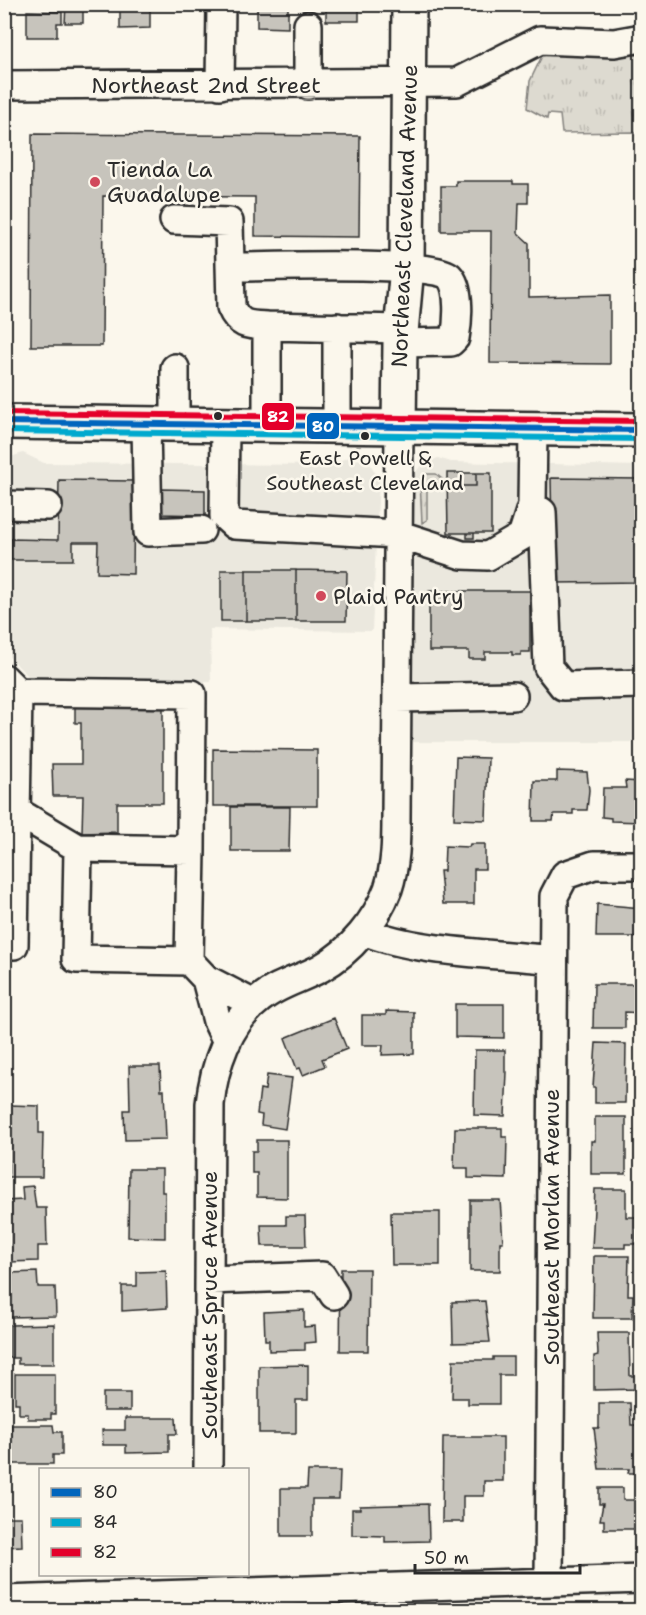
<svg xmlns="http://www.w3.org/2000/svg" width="646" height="1615" font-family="'Shantell Sans',sans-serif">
	<defs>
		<pattern id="grass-tufts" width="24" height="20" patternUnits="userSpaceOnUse" patternTransform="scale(1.5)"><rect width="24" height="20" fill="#dddad0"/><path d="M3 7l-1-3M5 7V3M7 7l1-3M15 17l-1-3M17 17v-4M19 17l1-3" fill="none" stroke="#bebbb3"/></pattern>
	</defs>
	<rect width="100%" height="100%" fill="#fbf7ec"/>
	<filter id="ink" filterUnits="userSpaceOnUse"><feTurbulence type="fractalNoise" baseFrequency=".0167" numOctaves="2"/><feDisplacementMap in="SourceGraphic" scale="12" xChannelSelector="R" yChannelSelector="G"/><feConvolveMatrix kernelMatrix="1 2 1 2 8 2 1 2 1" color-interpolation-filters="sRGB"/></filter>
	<g filter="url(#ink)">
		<path fill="#ebe8de" d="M23 453 44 463 329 465 349 457 369 462 379 479 372 631 210 629 211 682 33 681 5 653 4 459Z
			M438 458 451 462 641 466V742H412L414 475 421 465Z"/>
		<path fill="url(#grass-tufts)" stroke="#84827e" stroke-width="1.5" d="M546 55H641V138L634 132 562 133 560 115 548 114 547 119 527 108 530 81 542 56Z
			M425 474H436L442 479 441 482 427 486V520L422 523 420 480Z"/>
		<path fill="#c7c4bc" stroke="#2b2b2b" stroke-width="1.5" d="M66 4H83V23H65Z
			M120 4H150V28L120 29Z
			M257 4H288V28L257 27Z
			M326 4H359V21H326Z
			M27 11 62 12V23H57V37H27Z
			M32 134 360 136 359 237 255 236V197L103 196 102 346H31Z
			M456 181H513V184H528V203H519L518 233 529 243V297L610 295V364L490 363 491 231H441V186H456Z
			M641 319H642V360H640Z
			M447 473H491V533H448Z
			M447 473H476V486H447Z
			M551 478 642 479V582L553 583Z
			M59 480 134 481 133 574 97 573 98 542H73V560H11V539L58 540Z
			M161 489 205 490V515L161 514Z
			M467 533H474V538H467Z
			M221 570H246V621H221Z
			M246 570H296V621H246Z
			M296 570 347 571 346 621H296Z
			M429 591H530V652H521V655H512V652H485V659H469V651H429Z
			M75 703H163V803H117V832L82 833 83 796H53L52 764H81V723H75Z
			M213 749 317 750V806H213Z
			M456 757 488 758 486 820 454 819Z
			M557 771 587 772 589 790 587 810H573V814H554L553 821H533L534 781H557Z
			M625 781 642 782V822L611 821V818L602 817 603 788H626Z
			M231 807H290L289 851H231Z
			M470 844H485V869H474V904H443L440 871H444L445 846 469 847Z
			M597 904 642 908V937H596Z
			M594 984H642V1013L625 1012V1028H593Z
			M455 1004H504V1038L455 1037Z
			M386 1011 414 1012V1054L382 1055 383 1045H362V1015H386Z
			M334 1018 347 1049 322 1059 325 1066 303 1075 300 1068 297 1069 285 1038Z
			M596 1043 626 1044 625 1103H595V1087H593Z
			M475 1050H505V1072H507L505 1116 474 1115Z
			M129 1066H160L161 1090H164L166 1139 125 1140 124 1110H130Z
			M267 1075 292 1078 285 1129 261 1125 262 1115 257 1114 260 1089 265 1090Z
			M10 1105 39 1106V1133H43L42 1177H8V1154H4V1132H9Z
			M595 1117H626V1174H591V1141H595Z
			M455 1128H502V1137H507L506 1179 468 1178V1168H454Z
			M257 1140H287V1198L257 1197V1173H252V1151H257Z
			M129 1169H162V1192H165V1238L128 1237Z
			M33 1186 36 1208H46L47 1246H38V1261L9 1262V1245H4V1201L23 1200 22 1187Z
			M595 1189H626V1217H636V1244H625V1248H592Z
			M470 1200H500L503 1242H500V1271H470Z
			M391 1212H440V1265H392Z
			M286 1216H305L306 1246H262L261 1225H286Z
			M594 1256H629L628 1295H633L632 1318H593Z
			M341 1269H369L368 1351H340Z
			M166 1271 167 1308 122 1311V1286H137V1272Z
			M37 1272 38 1287H55L56 1316 9 1317 8 1273Z
			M485 1301 490 1342 453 1343 452 1302Z
			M304 1310V1327L315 1326 316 1342 305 1343V1350L269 1351V1340H265L264 1312Z
			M54 1324V1364H18V1358H10V1325Z
			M597 1333H629L630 1376H641V1389L594 1390V1356L598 1355Z
			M493 1357H513V1375H499V1404H468V1398H452L453 1360H493Z
			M308 1365V1400H296V1433H259V1366Z
			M15 1374H55V1414H51V1419H28V1414H19V1403H15Z
			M103 1393H130V1411H103Z
			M599 1403H630L631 1425H642V1469L639 1473H628L629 1469H599L594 1428H599Z
			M125 1418H176L177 1434H169V1452L126 1453V1445H103L102 1430H125Z
			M11 1425H53L54 1432H62V1455H53V1464H10Z
			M443 1437H503V1481H484V1496H463V1522H442Z
			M308 1471H340L339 1499H312V1536H281V1488H307Z
			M599 1488H623V1500H642V1533H635V1529H604V1520H600L603 1504H599Z
			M428 1504 429 1541 385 1542V1536L352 1535V1509H360V1506Z
			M4 1517H21L22 1546 4 1547Z"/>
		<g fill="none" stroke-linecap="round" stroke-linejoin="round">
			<defs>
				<path id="minor" d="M4 85 457 82 540 40 614 43 642 38
					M220 85 221 4
					M308 85V25
					M174 220 229 222 231 307C239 326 249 325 267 326
					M231 267C263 267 434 261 449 276 461 288 458 323 455 338L451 342 400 343
					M175 368V425
					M146 424 148 532 201 530
					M225 426 224 516 234 525 397 534 462 555 488 556 522 536 532 505 533 429
					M267 427V326L401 329
					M337 428V327
					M4 505 48 506
					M532 505 542 512 548 667 563 686 642 684
					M4 678 18 692 14 945
					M397 698 513 696
					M16 811 78 848 191 850 192 694 18 692
					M78 848 76 959 189 961 191 850
					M364 931C417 953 494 953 552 960
					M189 961 206 979 254 1004
					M206 979 217 1021 227 1042
					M209 1280 322 1276 334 1295
					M208 1470 210 1104C214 1066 228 1023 260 999 278 984 301 979 321 968 351 951 376 921 388 889 396 865 396 840 396 816L399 428
					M549 1582 554 896 565 875 594 865H642
					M4 1600 642 1579"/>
				<path id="major" d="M4 422 642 430
					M399 428 400 343 407 267 409 4"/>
			</defs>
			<use href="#minor" stroke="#2b2b2b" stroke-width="32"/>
			<use href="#major" stroke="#2b2b2b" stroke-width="38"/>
			<use href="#minor" stroke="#fbf7ec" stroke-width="27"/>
			<use href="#major" stroke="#fbf7ec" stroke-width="33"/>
			<defs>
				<path id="bus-1" d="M4 422 642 430"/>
				<path id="bus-2" d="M4 431 642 439"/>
				<path id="bus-3" d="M4 413 642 421"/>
			</defs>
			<use href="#bus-1" stroke="#fbf7ec" stroke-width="10"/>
			<use href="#bus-2" stroke="#fbf7ec" stroke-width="10"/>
			<use href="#bus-3" stroke="#fbf7ec" stroke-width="10"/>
			<use href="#bus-1" stroke="#0065bd" stroke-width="6"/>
			<use href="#bus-2" stroke="#00a9ce" stroke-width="6"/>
			<use href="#bus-3" stroke="#e4002b" stroke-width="6"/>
		</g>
	</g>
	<g fill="#d1495b" stroke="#fbf7ec" stroke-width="2">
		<circle cx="95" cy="182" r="6"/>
		<circle cx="321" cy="596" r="6"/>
	</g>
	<g fill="#2b2b2b" stroke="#fbf7ec" stroke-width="2">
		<circle cx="218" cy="416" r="5"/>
		<circle cx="365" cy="436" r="5"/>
	</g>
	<g text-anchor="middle" stroke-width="5" stroke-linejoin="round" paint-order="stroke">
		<g font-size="20" fill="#2b2b2b" stroke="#fbf7ec">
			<text x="365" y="465">East Powell &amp;<tspan x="365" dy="25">Southeast Cleveland</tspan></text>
		</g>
		<g font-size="22" fill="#2b2b2b" stroke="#fbf7ec">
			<text x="206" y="93">Northeast 2nd Street</text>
			<text transform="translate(404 216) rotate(-88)" y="8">Northeast Cleveland Avenue</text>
			<text transform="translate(551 1227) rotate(-90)" y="8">Southeast Morlan Avenue</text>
			<text transform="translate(209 1305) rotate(-90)" y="8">Southeast Spruce Avenue</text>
		</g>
		<g font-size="22" fill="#2b2b2b" stroke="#fbf7ec" text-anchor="start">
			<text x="107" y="177">Tienda La<tspan x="107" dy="25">Guadalupe</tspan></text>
			<text x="333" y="604">Plaid Pantry</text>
		</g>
	</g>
	<g stroke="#fbf7ec" stroke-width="2">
		<rect x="261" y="402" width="34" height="29" rx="6" fill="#e4002b"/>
		<rect x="306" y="412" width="34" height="28" rx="6" fill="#0065bd"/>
	</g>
	<g font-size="16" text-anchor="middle" font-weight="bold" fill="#fff">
		<text x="278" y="422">82</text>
		<text x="323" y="432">80</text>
	</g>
	<rect width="646" height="1615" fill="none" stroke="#fbf7ec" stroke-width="24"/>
	<rect x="12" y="12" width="622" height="1591" fill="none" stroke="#2b2b2b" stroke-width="2" filter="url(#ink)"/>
	<rect x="39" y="1468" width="210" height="108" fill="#fbf7ec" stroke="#a8a59f" stroke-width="1.5"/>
	<rect x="51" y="1488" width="30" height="9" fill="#0065bd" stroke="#a8a59f" stroke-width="1.5"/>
	<text x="93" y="1498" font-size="18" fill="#2b2b2b">80</text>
	<rect x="51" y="1518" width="30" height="9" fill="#00a9ce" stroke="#a8a59f" stroke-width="1.5"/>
	<text x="93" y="1528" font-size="18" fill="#2b2b2b">84</text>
	<rect x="51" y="1548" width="30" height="9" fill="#e4002b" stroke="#a8a59f" stroke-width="1.5"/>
	<text x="93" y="1558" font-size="18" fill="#2b2b2b">82</text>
	<path d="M415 1564v9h165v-9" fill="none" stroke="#2b2b2b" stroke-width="3"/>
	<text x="424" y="1564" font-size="18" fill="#2b2b2b" stroke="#fbf7ec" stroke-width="4.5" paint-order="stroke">50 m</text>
</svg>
